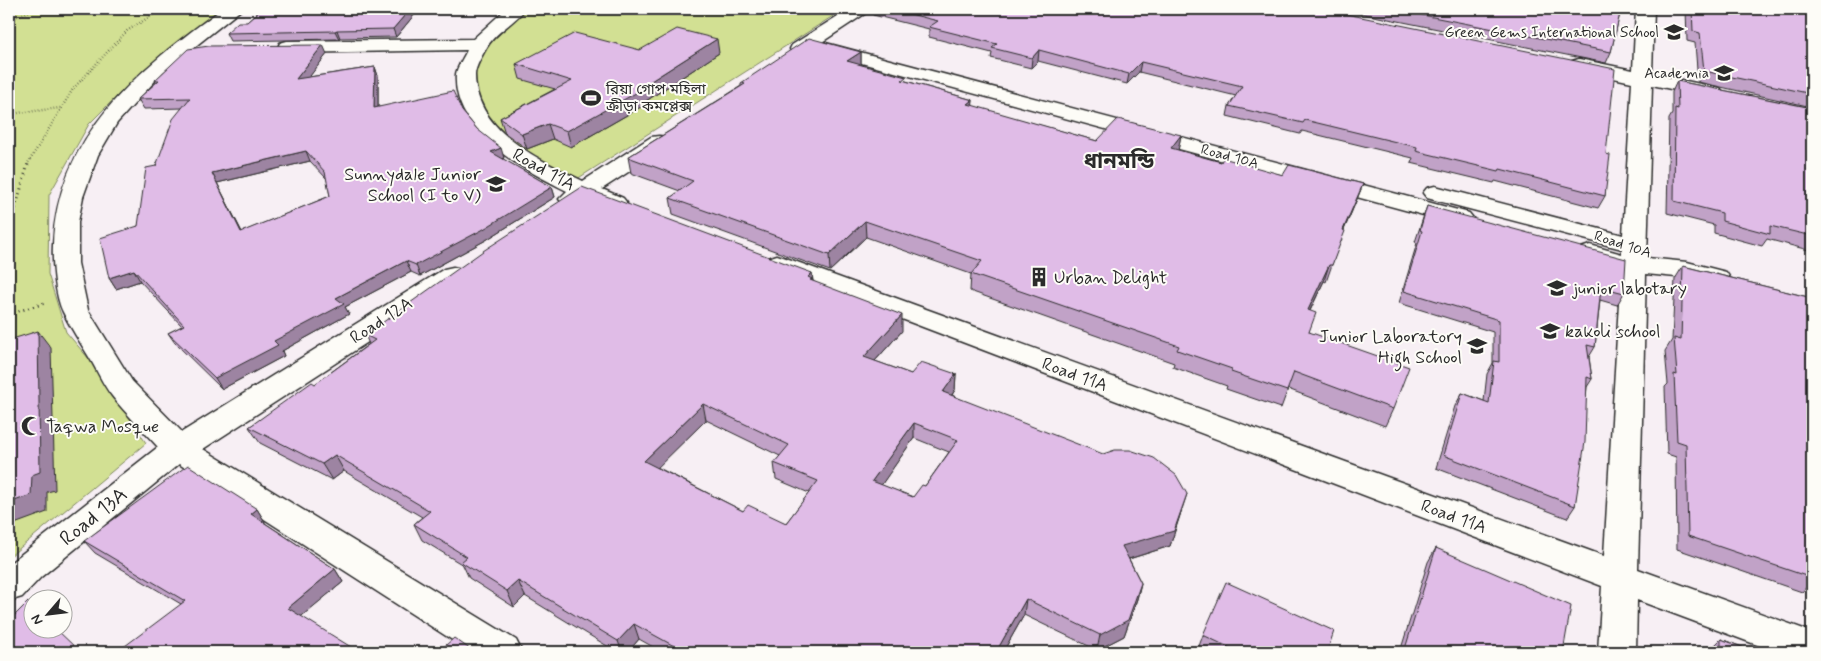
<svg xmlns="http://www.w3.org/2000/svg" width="1821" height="661" font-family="Mynerve,'Noto Sans Bengali',sans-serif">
	<rect width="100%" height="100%" fill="#f7eff4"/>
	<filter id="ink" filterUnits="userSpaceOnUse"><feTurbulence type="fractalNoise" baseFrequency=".02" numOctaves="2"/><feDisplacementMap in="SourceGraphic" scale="10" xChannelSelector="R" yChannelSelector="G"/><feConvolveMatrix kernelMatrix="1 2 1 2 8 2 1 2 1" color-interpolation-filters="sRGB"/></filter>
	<g filter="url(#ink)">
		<path fill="#d2e093" stroke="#7e865f" d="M9 9H238L143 70 89 124 49 195 48 274 66 332 96 367 146 443 9 557Z
			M522 9H844L577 179 544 163 496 130 484 110 474 86V72L480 52 512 17Z"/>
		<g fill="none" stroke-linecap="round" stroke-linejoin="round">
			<defs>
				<path id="minor" d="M222 9H242L163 72 117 123 98 155 83 197 78 222V263L88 310 132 381 182 432 444 269 453 267 462 269 466 275 462 281 203 449 516 640 522 652H471L179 464 41 577 22 597 9 601V564L158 447C143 430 126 414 112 396 103 385 97 370 89 357 80 342 70 327 63 312 55 296 52 262 53 245 57 135 140 68 222 9Z
					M506 9H525C515 23 495 32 487 47 483 54 475 67 475 75 475 131 539 160 583 181L651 137 659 136 667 137 670 142 667 147 602 189 623 198 627 203 623 208 615 210 586 199 571 206 563 204 559 199 567 191C523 169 452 133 456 74 457 67 464 57 467 50L287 53 280 51 278 47 280 43 287 41 473 39Z
					M849 9H869L866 13 822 42 1469 213 1473 218 1469 223 1461 225 1453 223 817 51 815 47C807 52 802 55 792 53L790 49 792 45Z
					M1636 9H1654L1652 74 1720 88 1723 92 1720 96 1713 98 1652 85 1647 258 1687 262 1726 272 1730 278 1726 284 1717 286 1686 278 1646 274 1638 569 1812 632V652H1776L1637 600 1636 652H1598L1602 586 768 268 764 263 768 258 777 255 786 258 1604 556 1621 269 1581 258 1577 253 1581 248 1590 245 1622 254V249L1427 198 1423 193 1427 188 1435 186 1623 235 1632 82 1572 69 1569 65 1572 61 1579 59 1633 70Z"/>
			</defs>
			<use href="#minor" stroke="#2b2b2b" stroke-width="3"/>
			<path stroke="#2b2b2b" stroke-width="2.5" stroke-dasharray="0.5 2.5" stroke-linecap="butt" d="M130 9 153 14
				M9 20 34 9
				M9 114 60 108
				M27 165 73 89 127 31 162 9"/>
			<path stroke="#2b2b2b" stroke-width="3" stroke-dasharray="1 4" stroke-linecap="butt" d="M9 221 12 220 28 164
				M9 314 45 303"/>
			<use href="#minor" fill="#fdfcf7" fill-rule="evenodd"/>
		</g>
		<path fill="#c1a2c7" stroke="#2b2b2b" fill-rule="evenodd" d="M262 9H419L396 37 340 38 339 39 230 41 226 33 247 22Z
			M777 9H796L791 12Z
			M873 9H1322L1606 154 1605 196 1598 208 1495 181 1494 183 1411 163 1413 158 1302 131 1300 134 1227 116 1229 106 1236 96 1139 72 1127 84 1038 61 1031 68 991 58 992 53 929 37V29L873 15Z
			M1339 9H1621L1611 52 1606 63Z
			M1686 9H1812V107L1698 82 1695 43 1687 41Z
			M640 50 719 53 646 101V104L571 147 553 139 527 149 505 133 500 118 555 89 520 79 516 64Z
			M861 52V65L906 81 973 100 972 106 1097 141 1181 135 1178 150 1221 162 1283 175 1363 184 1357 199 1344 230 1326 282 1324 281 1310 311 1309 332 1393 409 1385 426 1288 389 1281 408 1226 389 1227 386 1173 367 1174 363 970 291 971 274 866 237 830 271 673 214 670 198 680 191 631 173 628 157 741 86V83Z
			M327 54 309 77 375 67 378 76V107L462 111 477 129 504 158 503 159 552 187 555 197 486 240 420 276 411 272 345 307 349 314 282 351 284 356 222 389 175 343 168 333 182 326 140 281 116 289 109 278 138 226 156 166 183 108 144 109 138 99 156 83 155 80ZM310 161 327 179 330 196 242 232 217 183Z
			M1677 81 1812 108V251L1767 239 1762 246 1714 233V225L1667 213 1669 119 1672 114V92Z
			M1427 206 1624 293 1617 305 1600 300 1595 347 1589 357 1592 379 1587 387 1575 506 1567 518 1436 468 1455 406 1462 393 1484 401 1487 374 1493 363V332L1399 303 1417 243 1415 242Z
			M1683 266 1812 298V493L1809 492 1812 543V581L1802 592 1677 549 1676 457 1667 454 1665 387 1668 384 1665 351 1672 340 1675 279Z
			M812 273 813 281 902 331 875 361 911 374H956L955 390 952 395 1182 509 1170 546 1129 559 1141 583 1137 599 1124 636 1097 650 1024 615 1003 652H662L639 639 628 652H617L525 596 514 607 469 578 463 565 422 540 414 524 422 517 344 471 332 480 260 443 249 427 315 384 369 344 365 335ZM706 420 780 456 774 463 776 479 809 493 786 523 743 511 657 467ZM914 438 949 452 925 486 913 497 881 485Z
			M257 509 265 522V523L335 569 343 582 301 616 181 604 95 553 84 541Z
			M1436 548 1563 652H1400L1428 562Z
			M1203 635 1327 652H1206L1198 649Z
			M1721 639 1755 652H1708Z"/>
		<path fill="#9d84a2" stroke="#2b2b2b" d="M410 9H419L396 37 393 29Z
			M790 9H796L791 12Z
			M337 30 340 38 339 39 335 31Z
			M717 39 719 53 646 101V104L571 147 567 131 640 88Z
			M323 45 327 54 300 89 296 79Z
			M1039 50 1038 61 1031 68 1032 58Z
			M861 52V66L847 61Z
			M1141 62 1139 72 1127 84 1129 74Z
			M375 67 378 76V118L374 108Z
			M973 100 972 115 968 104Z
			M548 124 553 139 527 149 522 134Z
			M1181 135 1178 151 1171 148Z
			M501 148 504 158 494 162 491 152Z
			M306 151 310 161 217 183 247 243 212 173Z
			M1363 184 1357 199 1337 246 1343 230Z
			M552 187 555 197 486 240 420 276 416 265Z
			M865 221 866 237 830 271 829 255Z
			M406 261 411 272 345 307 349 314 282 351 284 356 222 389 215 378 274 341 336 298Z
			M1329 265 1324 281 1302 327 1308 310Z
			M134 270 140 281 116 289 109 278Z
			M812 273 814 294 808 277Z
			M902 315V331L864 373V357Z
			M38 331 51 348 55 490 47 492V512L9 526V503L32 475Z
			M956 374 955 390 943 408V392Z
			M703 404 706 420 648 477 644 461Z
			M914 423V438L873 497 872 481Z
			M335 455 344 471 332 480 322 464Z
			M1187 494 1170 546 1119 562 1122 546Z
			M257 509 265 522 260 526 251 514Z
			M335 569 343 582 297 620 288 608Z
			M518 581 525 596 514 607 507 591Z
			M1141 583 1137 599 1124 636 1097 650 1100 635Z
			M1026 599 1024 615 1003 652H996Z
			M634 624 639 639 628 652H622L618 641Z"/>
		<path fill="#e0bce7" stroke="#2b2b2b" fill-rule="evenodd" d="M262 9H410L393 29 337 30 335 31 226 33 238 22H247Z
			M890 9H1322L1615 69 1606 154 1610 155 1605 196 1500 169 1499 171 1416 151 1417 147 1305 120 1303 123 1229 106 1242 86 1141 62 1129 74 1039 50 1032 58 992 48 997 44 929 27 938 21Z
			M1392 9H1621L1611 52Z
			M1692 9H1812V94L1704 71 1700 33 1693 31Z
			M677 29 717 39 640 88 643 89 567 131 548 124 522 134 500 118 572 81 516 64 575 33 640 50Z
			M809 38 861 52 847 61 906 77 902 80 973 100 968 104 1097 141 1118 119 1181 135 1171 148 1221 162 1223 158 1283 175 1289 165 1363 184 1343 230 1345 231 1332 265H1329L1308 310 1316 313 1309 332 1409 367 1393 409 1294 372 1287 391 1231 372 1232 369 1177 350 1179 346 971 274 982 261 865 221 829 255 670 198 693 181 628 157 745 84 741 83Z
			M323 45 296 79 375 67 374 108 453 91 462 111 477 129 501 148 491 152 552 187 482 230 416 265 406 261 336 298 344 304 274 341 278 345 215 378 168 333 184 325 134 270 109 278 100 238 138 226 146 168 156 166 173 119 190 98 138 99 159 80H155L188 49 209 46ZM306 151 325 172 330 196 241 232 212 173Z
			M1677 81 1812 108V236L1770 226V234L1722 221V213L1674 201 1675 108 1678 109Z
			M582 187 812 273 808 277 812 279 810 280 902 315 864 357 911 374 921 362 956 374 943 392 1103 454 1115 450H1130L1154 458 1176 475 1187 494 1174 531 1122 546 1141 583 1128 620 1100 635 1026 599 996 652H685L634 624 618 641 518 581 507 591 461 562 467 557 414 524 430 511 335 455 322 464 249 427 312 382 315 384 375 340 365 335 483 251ZM703 404 789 445 774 463 818 481 786 523 748 505 743 511 644 461ZM914 423 958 440 925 486 922 485 913 497 872 481Z
			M1427 206 1626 259 1624 293 1601 287 1595 347 1587 345 1592 379 1587 377 1585 442 1575 506 1443 455 1462 393 1489 403 1494 361 1499 362V320L1404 291 1422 231 1420 230Z
			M1683 266 1812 298V484L1808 482 1812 543V578L1688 536 1686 444 1677 441 1674 374 1677 375 1674 338 1681 340Z
			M38 331 40 472 32 475 31 495 9 503V340Z
			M188 465 257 509 251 514 335 569 288 608 359 652H117L185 601 84 541Z
			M1436 548 1571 606 1563 652H1404Z
			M1226 582 1334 631 1327 652H1239L1203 635Z
			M28 602 32 607V628H55L78 650 75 652H9V621Z
			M454 638 474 652H438Z
			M1721 639 1755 652H1721Z"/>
	</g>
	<defs>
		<symbol id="school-bare" viewBox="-9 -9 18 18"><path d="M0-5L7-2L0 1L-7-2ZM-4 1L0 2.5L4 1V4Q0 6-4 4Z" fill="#2b2b2b" stroke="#fdfcf7" stroke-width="2.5" paint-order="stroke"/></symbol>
		<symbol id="stadium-bare" viewBox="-9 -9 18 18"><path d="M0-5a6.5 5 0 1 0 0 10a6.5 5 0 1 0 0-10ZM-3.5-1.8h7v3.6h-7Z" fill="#2b2b2b" stroke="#fdfcf7" stroke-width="2.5" paint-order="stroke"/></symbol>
		<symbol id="building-bare" viewBox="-9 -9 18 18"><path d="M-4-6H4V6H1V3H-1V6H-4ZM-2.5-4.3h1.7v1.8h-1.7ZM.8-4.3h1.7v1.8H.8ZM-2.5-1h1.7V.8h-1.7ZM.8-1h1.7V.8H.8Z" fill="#2b2b2b" stroke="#fdfcf7" stroke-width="2.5" paint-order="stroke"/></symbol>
		<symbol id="mosque-bare" viewBox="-9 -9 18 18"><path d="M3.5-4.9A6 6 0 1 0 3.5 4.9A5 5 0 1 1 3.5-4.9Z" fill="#2b2b2b" stroke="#fdfcf7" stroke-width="2.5" paint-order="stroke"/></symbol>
	</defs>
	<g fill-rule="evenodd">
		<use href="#school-bare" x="1660" y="18" width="28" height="28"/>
		<use href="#school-bare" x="1710" y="59" width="28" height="28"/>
		<use href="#stadium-bare" x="577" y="84" width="28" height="28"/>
		<use href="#school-bare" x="482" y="170" width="28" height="28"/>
		<use href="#building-bare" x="1025" y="263" width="28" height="28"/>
		<use href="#school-bare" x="1543" y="274" width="28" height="28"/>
		<use href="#school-bare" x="1536" y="317" width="28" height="28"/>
		<use href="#school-bare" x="1463" y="332" width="28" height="28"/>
		<use href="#mosque-bare" x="17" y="412" width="28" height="28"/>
	</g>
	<g text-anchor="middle" stroke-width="4" stroke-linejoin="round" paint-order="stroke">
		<g font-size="15" fill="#2b2b2b" stroke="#fdfcf7" text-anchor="end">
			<text x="1659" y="37">Green Gems International School</text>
			<text x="1709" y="78">Academia</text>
			<text x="606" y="94" text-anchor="start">রিয়া গোপ মহিলা<tspan x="606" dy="17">ক্রীড়া কমপ্লেক্স</tspan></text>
		</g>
		<g font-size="15" fill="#2b2b2b" stroke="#fdfcf7">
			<text transform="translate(1230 156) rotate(15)" y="5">Road 10A</text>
			<text transform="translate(1623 244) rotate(18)" y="5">Road 10A</text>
		</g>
		<g font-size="18" fill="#2b2b2b" stroke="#fdfcf7">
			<text transform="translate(544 169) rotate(29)" y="6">Road 11A</text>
			<text transform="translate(381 320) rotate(-33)" y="6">Road 12A</text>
			<text transform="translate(1075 374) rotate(20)" y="6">Road 11A</text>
			<text transform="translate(1454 516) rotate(20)" y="6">Road 11A</text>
		</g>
		<g font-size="18" fill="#2b2b2b" stroke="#fdfcf7" text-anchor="start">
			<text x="481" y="180" text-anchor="end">Sunnydale Junior<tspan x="481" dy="21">School (I to V)</tspan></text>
			<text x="1054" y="283">Urban Delight</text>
			<text x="1572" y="294">junior labotary</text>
			<text x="1565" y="337">kakoli school</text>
			<text x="1462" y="342" text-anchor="end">Junior Laboratory<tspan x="1462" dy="21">High School</tspan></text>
			<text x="46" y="432">Taqwa Mosque</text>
		</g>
		<g font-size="21" fill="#2b2b2b" stroke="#fdfcf7">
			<text transform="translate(93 516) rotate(-39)" y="7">Road 13A</text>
		</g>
		<g font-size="22" font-weight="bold" fill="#2b2b2b" stroke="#fdfcf7">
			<text x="1119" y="168">ধানমন্ডি</text>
		</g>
	</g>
	<rect width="1821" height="661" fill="none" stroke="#fdfcf7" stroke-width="30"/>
	<rect x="15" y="15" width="1791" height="631" fill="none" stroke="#2b2b2b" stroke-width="2" filter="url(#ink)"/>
	<g transform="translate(48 614) rotate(242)"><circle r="24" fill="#fdfcf7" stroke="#a9a8a5"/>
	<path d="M0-4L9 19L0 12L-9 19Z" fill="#2b2b2b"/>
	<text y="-8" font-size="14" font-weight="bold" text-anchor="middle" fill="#2b2b2b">N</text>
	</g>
</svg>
